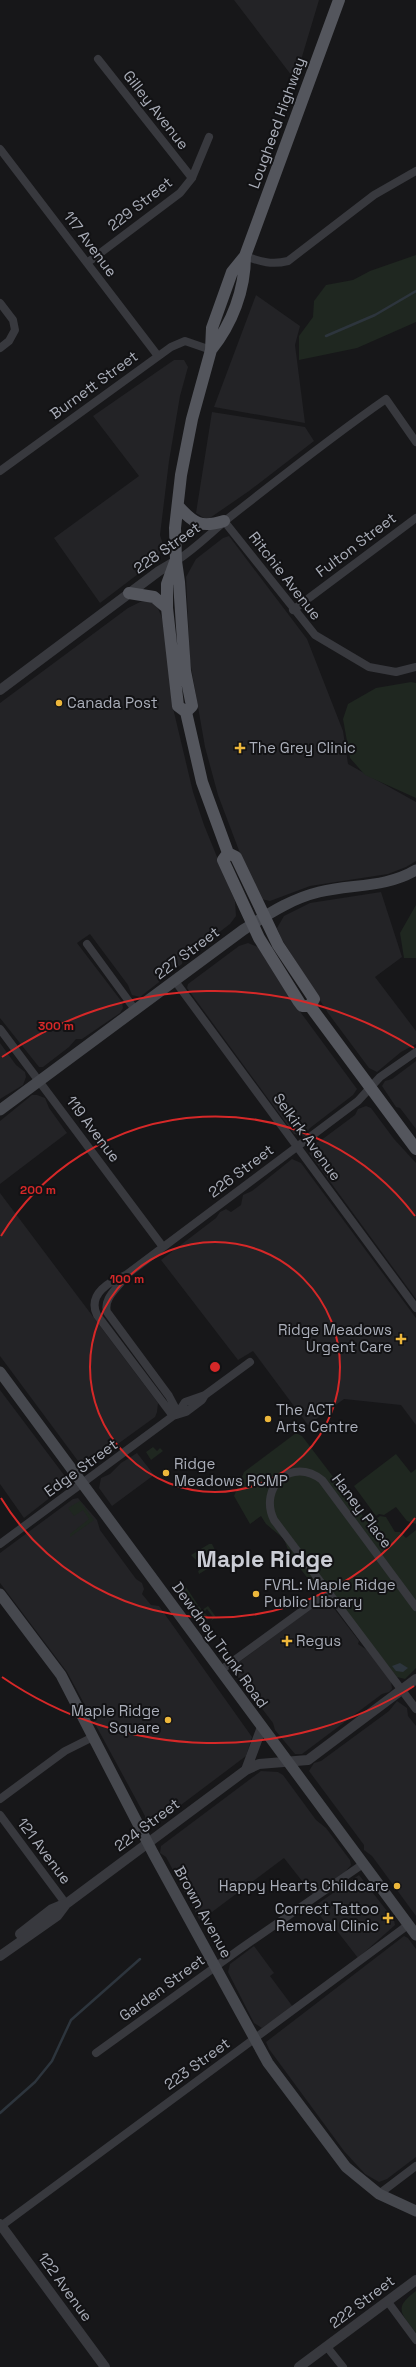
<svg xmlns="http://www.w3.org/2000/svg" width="416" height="2367" font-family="'Space Grotesk',sans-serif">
	<rect width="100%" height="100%" fill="#171719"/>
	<path fill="#232326" d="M234 0H319L295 80Z
		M256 295 300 326 295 345 305 423 214 407Z
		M174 360H184L188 367 180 396 169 461 160 535 163 545 159 555 146 568 100 603 54 538 139 476 93 416Z
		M212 412 305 427 314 441 249 491 207 520 196 513Z
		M229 536 307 639 343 731 348 764 416 802V861L406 867 388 874 310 886 270 901 261 899 246 869 218 795 205 747 190 661 186 577 196 559 223 538Z
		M149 601 157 606 163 620 173 708 193 792 204 825 235 901 236 916 230 924 201 946 188 945 180 952 183 958 182 964 140 997 132 995 128 985 90 934 77 943 122 1002 123 1008 120 1013 82 1039H76L69 1047 43 1067H39L0 1018V703L128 608 140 602Z
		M381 892 402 957 375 977 416 1031V1044L401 1052 377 1072 369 1068 328 1013 281 938 277 928 284 916 310 903Z
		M248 943 258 947 293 1002 357 1089 353 1095 310 1128 304 1136 294 1134 187 988 188 984 239 946Z
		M0 1043 16 1065 25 1072 26 1077 23 1085 0 1099Z
		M416 1061V1129L400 1108 396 1107 382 1086 385 1081 392 1079Z
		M32 1095H37L45 1098 49 1108 67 1133 0 1184V1121Z
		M366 1106 371 1108 394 1139 416 1163V1299L309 1153 311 1144 320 1141 355 1115 358 1109Z
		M292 1159 301 1163 416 1318V1425L401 1405 344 1399 308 1425 253 1351 238 1360 161 1260 216 1218 220 1212 226 1209 231 1212 241 1205 243 1195 252 1191Z
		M0 1193 158 1403 157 1412 155 1417 86 1467 81 1465 0 1356Z
		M0 1390 67 1479 65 1486 24 1518 0 1484Z
		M137 1453 154 1475 112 1506 99 1488 101 1478 110 1474 121 1463Z
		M78 1498 97 1520 100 1530 136 1579 142 1583 144 1589 142 1594 151 1605 159 1606 252 1737 246 1756 161 1820 155 1828 150 1827 145 1823V1816L67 1672 0 1583V1553L73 1499Z
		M326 1598 359 1641 358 1644 367 1650 391 1681 392 1689 389 1692 382 1694 302 1754H295L275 1730 273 1723 231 1668Z
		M397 1701 407 1708 408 1716 416 1726V1916L372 1856 364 1850V1845L309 1771 314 1763 321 1761 389 1711Z
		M261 1771 278 1772 283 1775 316 1820 326 1828 350 1860 351 1865 345 1872 313 1895 284 1858 200 1921 166 1857 160 1853 161 1846Z
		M359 1875 394 1920 395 1925 358 1958 334 1927 331 1929 313 1907Z
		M404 1936 408 1938 416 1949V2157L387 2179 379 2182 365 2174 344 2151 269 2049 266 2042Z
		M254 1946 274 1973 270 1976 293 2007 262 2028 254 2023 228 1972 230 1964Z"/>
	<path fill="#1f2720" d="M416 255V322L357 348 299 360V336L313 317 314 301 326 285 353 280 370 271Z
		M411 682 416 683V798L365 775 350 758 343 719 348 704 376 688Z
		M416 905V958H404L400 933Z
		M296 1433 302 1436 369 1524 380 1516 386 1517 395 1532H400L406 1538 416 1530V1668L405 1679 397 1677 326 1587 318 1592 290 1555 284 1539 266 1524 261 1516 250 1524 234 1496 244 1472Z
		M153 1447 157 1451 160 1448 163 1451 151 1460 146 1452Z
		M396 1454 411 1473 416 1469V1524L407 1521 396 1507 384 1515 379 1514 376 1516 354 1486Z
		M80 1501 94 1520 70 1537V1534L89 1519 83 1510 74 1516 68 1508Z
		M209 1544H212L215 1550 197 1561 191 1555Z
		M219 1554 222 1560 199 1574 198 1571 219 1558 217 1555Z
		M182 1581 198 1605 195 1607 179 1584Z
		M199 1606 202 1610 208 1606 216 1617 211 1621 213 1617 207 1609 204 1612 209 1618 207 1620 197 1608Z
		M416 2291V2333C401 2313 393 2308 416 2291Z"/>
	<path fill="#2d353d" d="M400 1663 408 1668 403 1672 396 1671 392 1666Z"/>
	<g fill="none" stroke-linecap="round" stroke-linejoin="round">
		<path stroke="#2d353d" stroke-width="2.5" d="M326 336 375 315 416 291
			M0 2113 35 2082 52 2061 71 2020 140 1959"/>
		<path stroke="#38393e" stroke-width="8" d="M98 59 192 178
			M0 149 158 356
			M245 256C261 262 272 265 288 261L374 195 416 171
			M87 263 180 193 192 178 209 137
			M0 303 13 320 15 330 9 341 0 348
			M0 471 171 347 185 341 211 350
			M224 521 315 635 369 667 396 672 416 667
			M176 561C198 547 214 529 235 513 285 474 334 435 386 399L416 442
			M293 610 416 518
			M87 944 136 1011
			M175 981 416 1308
			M0 1029 163 1247
			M126 1275C119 1288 103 1297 107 1312L169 1396 178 1413
			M178 1413 185 1402 205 1395 250 1362
			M173 1416 97 1315C87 1294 110 1281 126 1275L358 1101 380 1077 416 1052
			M0 1544 173 1416 186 1412 202 1400 205 1395
			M416 1607 322 1480C292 1456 258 1487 274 1520L416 1709
			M221 1670 328 1592
			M0 1799 65 1751 93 1737
			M0 1815 66 1904
			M96 2053 240 1949 363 1864
			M379 2194 416 2166
			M1 2226 408 1925
			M388 2302 416 2340
			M327 2347 343 2367"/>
		<path stroke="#38393e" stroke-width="10" d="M0 690 159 571 176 561
			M246 1770 262 1727
			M20 1934 52 1909 64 1904
			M0 1956 57 1916 66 1904 246 1770 259 1764 308 1760 416 1679
			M0 2224 105 2367
			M299 2367 416 2280"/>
		<path stroke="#46484e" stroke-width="11" d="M0 1110 243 930C267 915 290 899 319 892 352 884 386 888 416 870
			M0 1372 416 1935
			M0 1594 61 1675 153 1853 268 2063 346 2167 379 2194 416 2211"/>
		<path stroke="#54565d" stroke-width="12" d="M211 350C232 324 245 290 245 256
			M178 506C194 524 201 528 224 521
			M175 562 167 584V608L178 706 186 712 202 782 228 853 236 857 278 945 314 999 310 1006
			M129 593 154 597 167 608
			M186 712 192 706 185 671 179 582 176 561 175 528 181 475 192 419 211 350 212 328 232 272 245 256 339 0
			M228 853 223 860 259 938 299 1002 302 1006H310
			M310 1006 416 1149"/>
	</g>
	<g fill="none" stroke="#d62828" stroke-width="2">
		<circle cx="215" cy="1367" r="125"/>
		<path d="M415 1518A251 251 0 0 1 1 1498M1 1236A251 251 0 0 1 415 1216"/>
		<path d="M414 1686A376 376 0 0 1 2 1677M2 1057A376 376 0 0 1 414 1048"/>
	</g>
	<g fill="#edb73b" stroke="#121214" stroke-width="1.5">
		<circle cx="59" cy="703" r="4"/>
		<path d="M238 742h4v4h4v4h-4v4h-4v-4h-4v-4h4z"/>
		<path d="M399 1333h4v4h4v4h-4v4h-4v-4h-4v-4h4z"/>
		<circle cx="268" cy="1419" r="4"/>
		<circle cx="166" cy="1473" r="4"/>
		<circle cx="256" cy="1594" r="4"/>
		<path d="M285 1635h4v4h4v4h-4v4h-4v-4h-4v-4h4z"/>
		<circle cx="168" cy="1720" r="4"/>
		<circle cx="397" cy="1886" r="4"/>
		<path d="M386 1912h4v4h4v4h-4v4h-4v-4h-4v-4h4z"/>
	</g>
	<g text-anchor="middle" stroke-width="4" stroke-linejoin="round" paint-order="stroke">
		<g font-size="15" fill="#aaaeb9" stroke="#121214">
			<text transform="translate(156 110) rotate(52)" y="5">Gilley Avenue</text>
			<text transform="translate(277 123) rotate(-70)" y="5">Lougheed Highway</text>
			<text transform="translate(140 204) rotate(-38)" y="5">229 Street</text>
			<text transform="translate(90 244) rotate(53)" y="5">117 Avenue</text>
			<text transform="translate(94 385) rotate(-36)" y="5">Burnett Street</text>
			<text transform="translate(356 545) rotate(-37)" y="5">Fulton Street</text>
			<text transform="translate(167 548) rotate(-35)" y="5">228 Street</text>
			<text transform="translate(285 576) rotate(52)" y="5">Ritchie Avenue</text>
			<text transform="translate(187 953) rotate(-37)" y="5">227 Street</text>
			<text transform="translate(93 1129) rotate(53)" y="5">119 Avenue</text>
			<text transform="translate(307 1137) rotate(54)" y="5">Selkirk Avenue</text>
			<text transform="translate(241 1171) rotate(-37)" y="5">226 Street</text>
			<text transform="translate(81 1468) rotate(-36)" y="5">Edge Street</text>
			<text transform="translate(362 1511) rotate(53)" y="5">Haney Place</text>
			<text transform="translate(220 1645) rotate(54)" y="5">Dewdney Trunk Road</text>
			<text transform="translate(147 1825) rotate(-37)" y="5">224 Street</text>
			<text transform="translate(44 1851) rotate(53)" y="5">121 Avenue</text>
			<text transform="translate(203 1912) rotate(61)" y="5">Brown Avenue</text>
			<text transform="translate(162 1988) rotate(-36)" y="5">Garden Street</text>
			<text transform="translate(197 2064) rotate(-36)" y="5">223 Street</text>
			<text transform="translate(65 2287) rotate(54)" y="5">122 Avenue</text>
			<text transform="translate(362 2302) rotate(-37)" y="5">222 Street</text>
		</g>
		<g font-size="15" fill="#aaaeb9" stroke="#121214" text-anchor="start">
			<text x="67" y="708">Canada Post</text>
			<text x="249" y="753">The Grey Clinic</text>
			<text x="392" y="1335" text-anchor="end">Ridge Meadows<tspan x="392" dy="17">Urgent Care</tspan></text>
			<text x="276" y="1415">The ACT<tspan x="276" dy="17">Arts Centre</tspan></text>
			<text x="174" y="1469">Ridge<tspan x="174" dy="17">Meadows RCMP</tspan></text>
			<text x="264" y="1590">FVRL: Maple Ridge<tspan x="264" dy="17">Public Library</tspan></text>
			<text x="296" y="1646">Regus</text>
			<text x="160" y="1716" text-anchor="end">Maple Ridge<tspan x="160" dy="17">Square</tspan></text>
			<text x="389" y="1891" text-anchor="end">Happy Hearts Childcare</text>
			<text x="379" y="1914" text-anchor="end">Correct Tattoo<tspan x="379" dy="17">Removal Clinic</tspan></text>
		</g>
		<g font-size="23" font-weight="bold" fill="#cbcdd5" stroke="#121214">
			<text x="265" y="1567">Maple Ridge</text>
		</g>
	</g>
	<circle cx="215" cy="1367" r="6" fill="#d62828" stroke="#121214" stroke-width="2"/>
	<g font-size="12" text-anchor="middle" font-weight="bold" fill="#d62828" stroke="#121214" stroke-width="4" stroke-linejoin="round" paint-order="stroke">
		<text x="56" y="1030">300 m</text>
		<text x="38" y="1194">200 m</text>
		<text x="127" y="1283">100 m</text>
	</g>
</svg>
